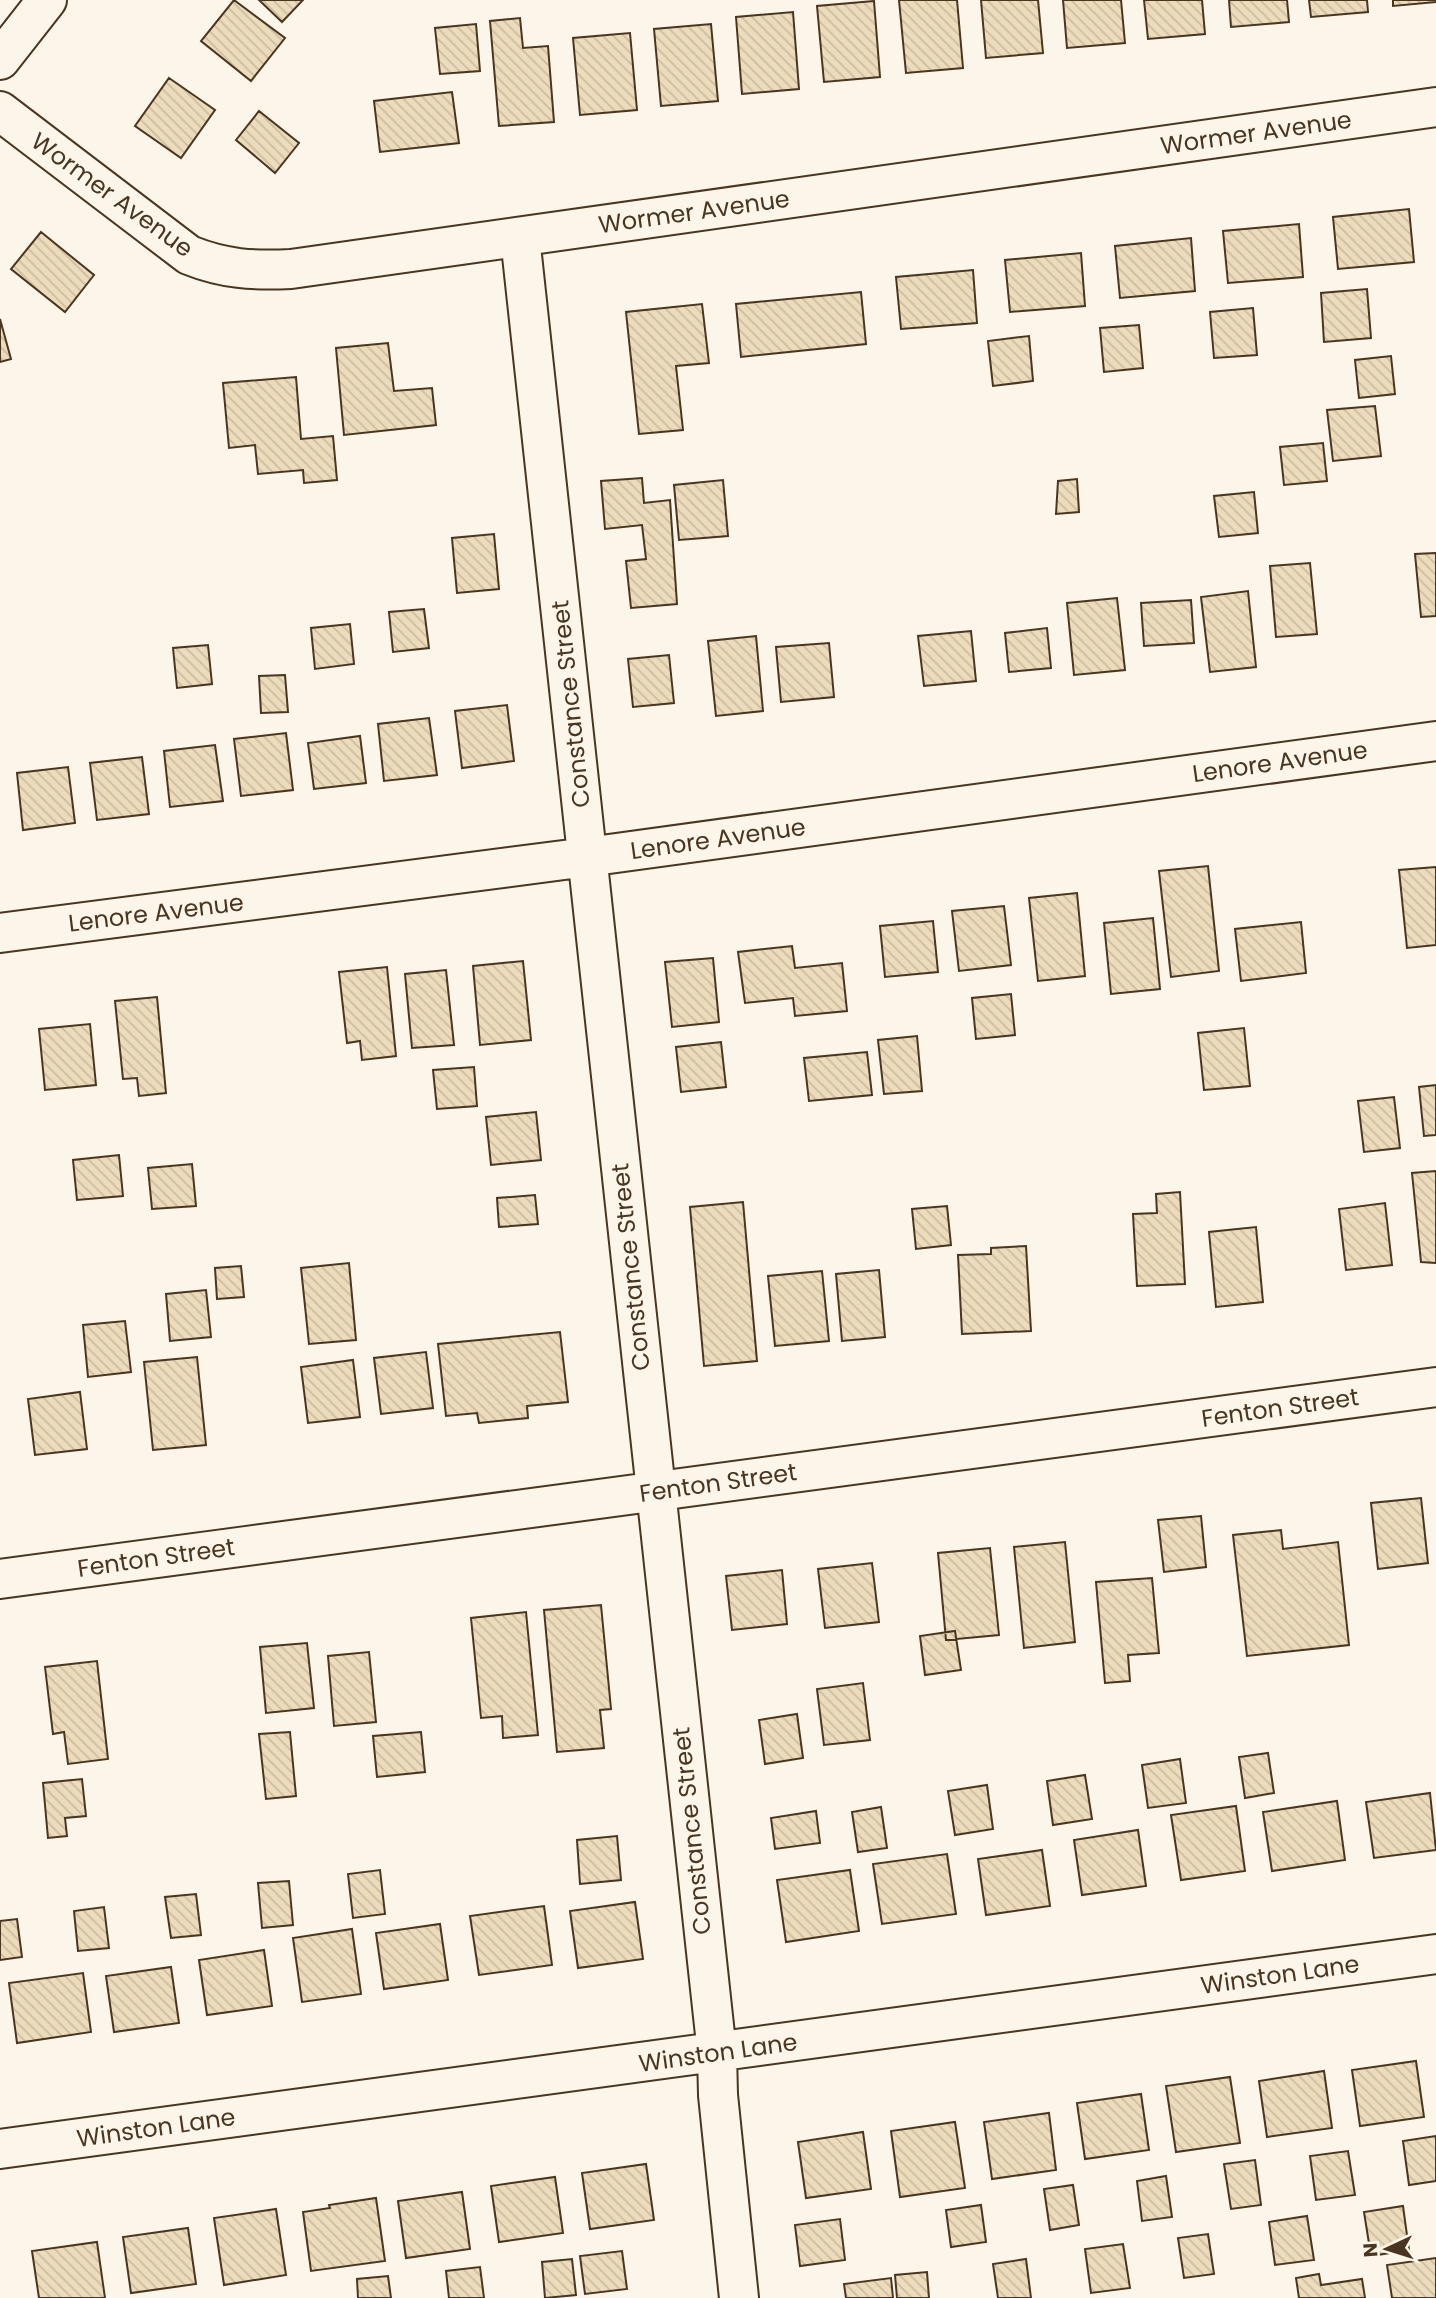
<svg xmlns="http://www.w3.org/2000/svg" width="1436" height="2298" font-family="Poppins,sans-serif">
	<defs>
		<pattern id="building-back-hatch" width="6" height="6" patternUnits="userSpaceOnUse" patternTransform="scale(1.75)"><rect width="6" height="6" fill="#ecdcbc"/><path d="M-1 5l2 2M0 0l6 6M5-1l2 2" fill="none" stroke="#ccbda1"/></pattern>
	</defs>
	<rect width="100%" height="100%" fill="#fbf6e9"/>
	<path fill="url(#building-back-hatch)" stroke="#4a3520" stroke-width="2" d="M234 0 285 38 251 81 201 41Z
		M259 0H303L282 22Z
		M899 0H957L963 68 906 73Z
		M981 0H1038L1043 53 986 58Z
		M1063 0H1121L1125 43 1067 48Z
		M1144 0H1202L1205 34 1148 39Z
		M1229 0H1287L1289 22 1231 27Z
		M1309 0H1367L1368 12 1311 17Z
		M1393 0H1436V2L1393 6Z
		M874 1 880 77 824 82 817 6Z
		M793 12 799 89 742 94 736 17Z
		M520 18 523 48 548 46 554 122 499 126 490 21Z
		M476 24 480 71 440 74 435 28Z
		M711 24 718 101 661 106 654 29Z
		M630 33 637 110 580 115 573 38Z
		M169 78 215 110 181 158 135 126Z
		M452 92 459 143 380 152 374 101Z
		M259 111 299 143 275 173 236 140Z
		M1409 209 1414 262 1338 269 1333 217Z
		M1299 224 1303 277 1228 283 1223 231Z
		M41 232 94 275 65 312 11 269Z
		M1191 238 1195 291 1120 298 1115 246Z
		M1081 253 1085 306 1010 312 1005 260Z
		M973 270 977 323 901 329 896 277Z
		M1367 289 1371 338 1324 342 1321 293Z
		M861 292 866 344 741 357 736 304Z
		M702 304 709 363 676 366 683 430 639 434 626 312Z
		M1253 308 1257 355 1214 358 1210 312Z
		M0 319 11 359 0 362Z
		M1139 325 1143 368 1104 372 1100 328Z
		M1029 336 1033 381 993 386 988 341Z
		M388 343 394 391 432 388 436 425 344 435 336 348Z
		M1391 356 1395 394 1359 398 1355 360Z
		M296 377 301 439 333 436 337 480 304 483 303 470 258 474 255 445 229 448 223 383Z
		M1375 406 1381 456 1333 461 1327 410Z
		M1323 443 1327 481 1284 485 1280 447Z
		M642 478 644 503 670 500 677 604 631 608 626 561 646 559 642 525 605 529 601 481Z
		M1077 479 1079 512 1056 514 1058 481Z
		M723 480 728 536 679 540 674 485Z
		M1254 492 1258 533 1219 537 1214 496Z
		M494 534 499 589 457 593 452 538Z
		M1436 553V616L1421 617 1415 554Z
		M1310 563 1317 634 1276 637 1270 566Z
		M1248 591 1256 667 1210 672 1201 597Z
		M1117 598 1125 670 1074 675 1067 603Z
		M1191 600 1194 643 1144 646 1141 603Z
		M424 609 429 648 393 652 389 612Z
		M350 624 354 664 315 669 311 628Z
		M1047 628 1051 668 1009 672 1005 633Z
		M971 631 976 681 924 686 918 636Z
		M756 636 763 711 716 716 708 641Z
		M829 643 834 697 781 702 776 647Z
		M208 645 212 684 177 688 173 648Z
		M669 655 674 703 633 707 628 659Z
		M285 675 288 712 261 713 259 676Z
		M507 705 514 761 462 768 455 711Z
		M429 718 437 775 384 781 378 724Z
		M286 733 293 790 241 796 234 739Z
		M360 736 366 783 314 789 308 743Z
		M215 745 223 801 170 807 164 751Z
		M142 757 149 814 97 820 90 763Z
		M68 767 75 823 23 830 17 773Z
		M1208 866 1219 971 1171 977 1159 871Z
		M1436 867V945L1407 948 1399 870Z
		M1077 893 1085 976 1038 981 1029 898Z
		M1004 906 1011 965 959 971 952 911Z
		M1153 918 1160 989 1111 994 1104 923Z
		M933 921 938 972 885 977 880 926Z
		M1301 922 1306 973 1241 981 1235 929Z
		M792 946 795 968 842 963 847 1011 795 1016 793 998 745 1003 738 952Z
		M713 958 719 1022 672 1027 665 962Z
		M523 961 531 1040 480 1045 473 966Z
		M387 967 396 1056 362 1060 360 1041 347 1043 339 972Z
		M446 970 454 1045 412 1048 405 974Z
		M1011 994 1015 1035 976 1039 972 998Z
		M157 997 166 1093 139 1096 137 1078 123 1079 115 1001Z
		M90 1024 96 1085 45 1090 39 1029Z
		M1244 1028 1250 1086 1204 1090 1198 1033Z
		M917 1036 922 1091 884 1094 878 1040Z
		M721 1042 726 1087 681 1092 676 1047Z
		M867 1052 872 1095 809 1101 804 1058Z
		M474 1067 477 1106 437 1109 433 1070Z
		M1436 1085V1135L1424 1136 1419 1087Z
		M1394 1097 1400 1148 1364 1152 1358 1101Z
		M536 1112 541 1160 491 1165 486 1117Z
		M119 1155 123 1196 77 1200 73 1160Z
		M192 1164 196 1206 152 1209 148 1168Z
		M1436 1171V1263L1421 1262 1412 1173Z
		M1180 1192 1185 1284 1137 1286 1133 1214 1157 1213 1156 1194Z
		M535 1195 538 1224 499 1227 497 1198Z
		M743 1202 757 1361 704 1366 690 1207Z
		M1385 1203 1392 1265 1346 1270 1339 1209Z
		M947 1206 951 1245 916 1249 912 1209Z
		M1256 1227 1263 1302 1216 1307 1209 1232Z
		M1026 1246 1031 1331 962 1334 958 1255 991 1254V1248Z
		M349 1263 356 1340 309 1344 301 1268Z
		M241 1266 244 1297 217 1299 215 1268Z
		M879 1270 885 1337 842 1341 836 1274Z
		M822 1271 829 1341 775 1346 768 1276Z
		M206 1290 211 1337 170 1341 166 1294Z
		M125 1321 131 1372 88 1377 83 1325Z
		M560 1332 568 1402 527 1406 528 1418 479 1423 477 1413 446 1416 438 1344Z
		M426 1352 433 1408 381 1414 374 1358Z
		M197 1357 206 1445 153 1450 144 1362Z
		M353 1360 360 1417 308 1423 301 1367Z
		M80 1392 87 1449 35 1455 28 1399Z
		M1421 1498 1428 1563 1378 1569 1371 1503Z
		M1201 1516 1206 1567 1164 1572 1158 1520Z
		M1281 1530 1283 1549 1338 1542 1349 1645 1247 1656 1233 1535Z
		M1065 1542 1075 1642 1024 1648 1014 1547Z
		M990 1548 999 1635 946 1640 938 1553Z
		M872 1563 879 1622 825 1628 818 1569Z
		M782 1570 787 1624 732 1630 726 1576Z
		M1152 1578 1159 1653 1128 1655 1130 1681 1105 1683 1096 1582Z
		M601 1605 611 1709 600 1710 604 1748 557 1752 544 1610Z
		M526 1612 538 1735 503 1738 502 1716 481 1718 471 1618Z
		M955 1631 961 1670 925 1675 920 1636Z
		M307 1643 314 1708 266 1713 260 1647Z
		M369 1652 376 1722 334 1726 328 1656Z
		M97 1661 108 1759 68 1764 64 1732 53 1734 45 1667Z
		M863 1683 870 1740 824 1745 817 1689Z
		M797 1714 803 1758 765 1764 759 1720Z
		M290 1732 296 1796 266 1799 259 1734Z
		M421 1732 425 1772 377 1777 373 1736Z
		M1268 1753 1274 1793 1245 1798 1239 1757Z
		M1180 1759 1186 1803 1148 1808 1142 1765Z
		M1085 1775 1092 1819 1053 1825 1047 1781Z
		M82 1779 86 1816 65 1818 67 1836 48 1838 43 1783Z
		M987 1785 993 1829 955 1835 948 1791Z
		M1430 1793 1436 1850 1374 1858 1366 1802Z
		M1337 1801 1345 1860 1272 1871 1263 1812Z
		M1236 1806 1245 1871 1181 1880 1171 1815Z
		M881 1807 887 1848 858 1852 852 1812Z
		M816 1811 820 1843 775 1849 771 1818Z
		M1138 1830 1146 1886 1082 1895 1074 1840Z
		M617 1836 621 1880 580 1884 577 1840Z
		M1042 1850 1050 1906 986 1915 978 1859Z
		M947 1854 956 1914 882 1924 873 1864Z
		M380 1870 385 1914 353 1918 348 1874Z
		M850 1870 859 1931 786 1942 777 1880Z
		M289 1881 293 1925 262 1928 258 1883Z
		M196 1894 201 1935 171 1938 165 1897Z
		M635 1902 643 1959 578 1968 570 1911Z
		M544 1906 552 1965 479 1975 470 1916Z
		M104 1907 109 1948 78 1951 74 1911Z
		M17 1919 22 1957 0 1960V1921Z
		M440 1924 448 1980 384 1989 376 1933Z
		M352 1929 361 1994 302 2002 293 1938Z
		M264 1950 272 2006 207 2015 199 1960Z
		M171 1967 179 2023 114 2032 106 1976Z
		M83 1973 91 2032 17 2043 9 1983Z
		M1416 2061 1424 2117 1360 2126 1352 2070Z
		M1324 2071 1332 2128 1267 2137 1259 2081Z
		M1230 2077 1240 2143 1176 2152 1166 2086Z
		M1141 2094 1149 2150 1085 2159 1077 2103Z
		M1049 2113 1056 2170 992 2179 984 2122Z
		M955 2122 965 2188 900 2197 891 2131Z
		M863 2132 871 2189 806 2198 798 2142Z
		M1436 2136V2181L1409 2185 1403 2141Z
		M1348 2151 1355 2195 1316 2200 1310 2156Z
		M1255 2160 1261 2205 1231 2209 1224 2164Z
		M646 2164 654 2220 590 2229 582 2173Z
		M1166 2176 1172 2217 1142 2221 1137 2181Z
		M555 2177 563 2233 499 2242 491 2186Z
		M1073 2185 1079 2225 1050 2230 1044 2189Z
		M462 2192 470 2249 406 2258 398 2201Z
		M376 2198 385 2261 311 2271 303 2212 330 2208 329 2205Z
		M981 2205 986 2242 951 2247 946 2210Z
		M1403 2206 1409 2250 1371 2256 1364 2212Z
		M276 2209 286 2275 224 2285 214 2218Z
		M1307 2216 1314 2260 1275 2265 1269 2222Z
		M840 2219 845 2260 800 2266 795 2225Z
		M188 2228 196 2284 131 2293 123 2237Z
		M1208 2234 1214 2274 1184 2278 1178 2238Z
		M97 2242 105 2298H39L32 2251Z
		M1123 2244 1130 2288 1091 2293 1085 2249Z
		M622 2251 627 2289 585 2294 580 2256Z
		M1436 2258V2298H1392L1387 2265Z
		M572 2259 576 2295 545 2298 542 2262Z
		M1026 2259 1031 2298H998L993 2264Z
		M480 2267 484 2298H449L446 2271Z
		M927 2272 929 2298H897L895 2275Z
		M1319 2274 1321 2285 1362 2279 1365 2298H1299L1296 2278Z
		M388 2276 391 2298H358L357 2279Z
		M891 2278 893 2298H846L844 2284Z"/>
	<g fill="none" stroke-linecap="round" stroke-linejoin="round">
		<defs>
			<path id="minor" d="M0 60 47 0
				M0 111 189 255C224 269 253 271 291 269L1436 107
				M520 237 717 2053 718 2095 739 2298
				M0 933 587 857 1436 741
				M0 1579 1436 1387
				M0 2149 1436 1954"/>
		</defs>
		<use href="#minor" stroke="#4a3520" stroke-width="42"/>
		<use href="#minor" stroke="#fbf6e9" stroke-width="38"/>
	</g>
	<g text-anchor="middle" stroke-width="5" stroke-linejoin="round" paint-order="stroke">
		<g font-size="24" fill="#4a3520" stroke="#fbf6e9">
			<text transform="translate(1256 133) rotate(-8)" y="8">Wormer Avenue</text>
			<text transform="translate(112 195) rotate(36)" y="8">Wormer Avenue</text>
			<text transform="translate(694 212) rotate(-8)" y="8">Wormer Avenue</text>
			<text transform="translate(571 704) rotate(-96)" y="8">Constance Street</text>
			<text transform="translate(1280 762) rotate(-8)" y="8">Lenore Avenue</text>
			<text transform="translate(718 839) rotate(-8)" y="8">Lenore Avenue</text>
			<text transform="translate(156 913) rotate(-7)" y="8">Lenore Avenue</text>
			<text transform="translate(631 1267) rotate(-96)" y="8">Constance Street</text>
			<text transform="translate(1280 1408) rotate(-8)" y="8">Fenton Street</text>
			<text transform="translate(718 1483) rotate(-8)" y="8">Fenton Street</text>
			<text transform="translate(156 1558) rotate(-8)" y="8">Fenton Street</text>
			<text transform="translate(692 1831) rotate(-96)" y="8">Constance Street</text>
			<text transform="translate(1280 1975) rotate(-8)" y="8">Winston Lane</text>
			<text transform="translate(718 2053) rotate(-8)" y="8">Winston Lane</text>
			<text transform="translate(156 2128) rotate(-8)" y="8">Winston Lane</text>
		</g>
	</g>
	<g transform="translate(1387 2249) rotate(266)" stroke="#fbf6e9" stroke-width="5" paint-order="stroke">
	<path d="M0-5L12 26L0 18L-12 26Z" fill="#4a3520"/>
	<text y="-10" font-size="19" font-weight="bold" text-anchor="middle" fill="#4a3520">N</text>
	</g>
</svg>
